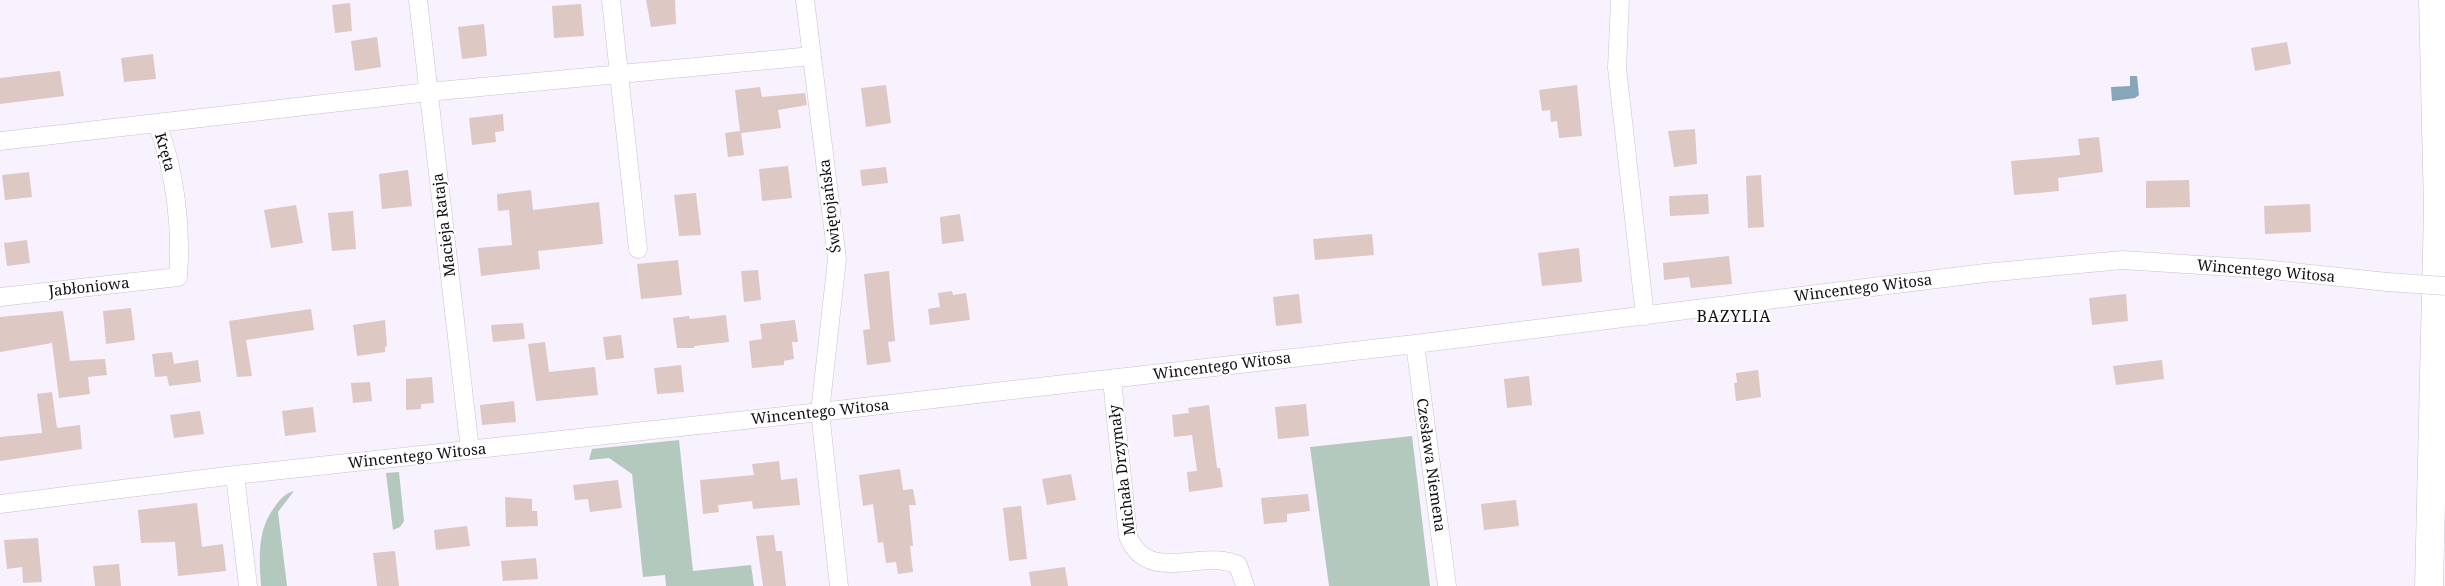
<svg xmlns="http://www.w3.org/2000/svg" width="2445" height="586" font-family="'Noto Serif',serif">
	<rect width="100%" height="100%" fill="#f8f1fe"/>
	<path fill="#b3c9bd" d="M1412 436 1430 586H1329L1310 447Z
		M679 440 693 571 751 565 754 586H666L665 575 643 577 632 474 609 458 589 460 592 449Z
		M399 472 404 521 400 527 393 530 386 473Z
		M294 491 278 512 287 586H261C259 556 257 529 276 505 281 498 286 493 294 491Z"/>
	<path fill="#87a6ba" d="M2130 76H2137L2139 95 2135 98 2112 101 2111 87 2130 86Z"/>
	<path fill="#ddc8c4" d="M646 0H675L676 24 651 27Z
		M350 3 352 31 335 33 332 5Z
		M581 4 584 36 554 38 552 6Z
		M484 24 487 56 462 59 458 27Z
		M377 37 381 67 355 71 351 41Z
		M2287 42 2291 64 2255 71 2251 48Z
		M153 54 156 79 124 82 121 58Z
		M60 71 64 96 0 104V78Z
		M886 85 891 123 866 127 861 88Z
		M1577 85 1582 136 1559 138 1557 121 1551 122 1550 110 1542 111 1539 90Z
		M760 87 762 97 805 93 807 105 778 110 781 128 741 133 744 155 728 157 725 133 740 131 735 90Z
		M503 114 504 131 495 132 496 142 472 145 469 118Z
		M1695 129 1697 164 1674 167 1668 131Z
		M2099 137 2103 172 2058 178 2059 191 2014 195 2011 161 2080 155 2078 139Z
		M788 166 792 198 762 201 759 169Z
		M886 167 888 183 862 186 860 170Z
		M408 170 412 206 382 209 379 174Z
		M29 172 32 197 5 200 2 175Z
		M1761 175 1764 227 1748 228 1746 176Z
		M2189 180 2190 207 2146 208V181Z
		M531 190 533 210 599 202 603 244 538 251 540 269 481 276 478 248 512 245 509 210 498 211 497 194Z
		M696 193 701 235 679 236 674 195Z
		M1708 194 1709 214 1670 216 1669 196Z
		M2310 204 2311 232 2265 234 2264 206Z
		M296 205 303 243 271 248 264 210Z
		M353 211 356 249 332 251 328 213Z
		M960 214 964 241 942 244 940 217Z
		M1372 234 1374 255 1315 260 1313 239Z
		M27 240 30 263 7 266 4 243Z
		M1579 248 1582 282 1542 286 1538 253Z
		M1729 256 1732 284 1691 288 1689 277 1664 280 1663 263Z
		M678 260 682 295 641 299 637 264Z
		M758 270 761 300 744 302 741 271Z
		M889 271 895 341 888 342 891 362 867 365 863 330 870 329 864 274Z
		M952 291 953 295 966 293 970 320 930 325 928 309 940 307 938 293Z
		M1299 294 1302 323 1276 326 1273 297Z
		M2126 294 2128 321 2092 325 2089 298Z
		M131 308 135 340 106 344 103 311Z
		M311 309 314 330 246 340 252 376 237 377 229 321Z
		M63 311 70 361 105 359 107 375 88 377 90 394 59 398 52 343 0 352V317Z
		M726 315 729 342 694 346V348H677L673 318 689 316 690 319Z
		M385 320 387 346 385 347V352L357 356 353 325Z
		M795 320 798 342H792L794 359 784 361V365L752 368 749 341 762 339 760 324Z
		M523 323 525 339 493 342 491 325Z
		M621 335 624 358 606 360 603 337Z
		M545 342 549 372 595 367 598 395 536 401 528 344Z
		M172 352 174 364 198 360 201 382 169 386 167 376 155 377 152 354Z
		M2162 360 2164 379 2116 385 2113 366Z
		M681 365 684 392 657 394 654 368Z
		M1758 370 1761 397 1736 401 1734 383H1737L1736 373Z
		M1529 376 1532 405 1507 408 1504 379Z
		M432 377 434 403 421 404V409L406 410V379Z
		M370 382 372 401 353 403 351 383Z
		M52 392 57 428 80 425 82 449 0 461V437L42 433 37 394Z
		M514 401 516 422 482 425 480 405Z
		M1306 404 1309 436 1278 439 1275 407Z
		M1209 405 1217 468H1220L1223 487 1189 492 1187 472 1197 471 1192 435 1174 437 1172 415 1189 413 1188 408Z
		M313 407 316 432 285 436 282 411Z
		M200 411 204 434 174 438 170 415Z
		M779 461 781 480 797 478 800 505 753 509 752 501 718 505 719 512 703 514 700 480 754 475 752 464Z
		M900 469 903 490 913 489 916 505H909L913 546H910L913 572 898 574 896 562 886 563 883 542 878 543 873 504 863 506 859 475Z
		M1071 474 1076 500 1047 505 1042 479Z
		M618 480 622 508 590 512 588 499 575 500 573 485Z
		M1308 494 1310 511 1287 514V522L1264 524 1261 498Z
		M505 497 532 499V511H537L538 526 506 527Z
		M1516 500 1519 526 1484 530 1481 504Z
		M197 503 202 547 223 544 226 571 178 576 175 542 141 543 138 510Z
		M1021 506 1027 559 1009 561 1003 508Z
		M467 526 470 546 436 550 434 530Z
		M774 535 776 551H782L786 586H763L756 536Z
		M38 538 42 582 23 583 22 567 7 569 4 540Z
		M395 551 399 586H377L373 553Z
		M536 558 538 579 503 581 501 561Z
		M119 564 121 586H95L93 566Z
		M1065 567 1068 586H1031L1029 572Z"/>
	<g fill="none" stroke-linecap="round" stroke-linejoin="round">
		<defs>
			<path id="minor" d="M418 0 470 450
				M611 0 638 249
				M805 0 837 259 820 412 839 586
				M1620 0 1617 68 1645 316
				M157 123 428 92 812 56
				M0 141 157 123C175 171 182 226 178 277L0 297
				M1415 344 1447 586
				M1112 380 1128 536C1148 586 1201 548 1238 565L1245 586
				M235 475 248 586
				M0 504 235 475 820 412 1415 344 1985 273 2122 260 2263 269 2387 282"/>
			<path id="motorway" d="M2429 586 2438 209 2433 0"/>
		</defs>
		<use href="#minor" stroke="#cac0d0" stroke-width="19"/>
		<use href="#motorway" stroke="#cac0d0" stroke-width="29"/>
		<use href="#minor" stroke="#fff" stroke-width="18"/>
		<use href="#motorway" stroke="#fff" stroke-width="28"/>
		<defs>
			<path id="minor-bridge" d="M2387 282 2445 286"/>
		</defs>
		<use href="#minor-bridge" stroke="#cac0d0" stroke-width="19" stroke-linecap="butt"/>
		<use href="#minor-bridge" stroke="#fff" stroke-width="18"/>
	</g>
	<g text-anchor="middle" stroke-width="4" stroke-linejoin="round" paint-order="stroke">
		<g font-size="15" fill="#100d12" stroke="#fff">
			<text transform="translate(165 152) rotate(74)" y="5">Kręta</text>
			<text transform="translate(830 206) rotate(-97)" y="5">Świętojańska</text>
			<text transform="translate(444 225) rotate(-97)" y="5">Macieja Rataja</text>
			<text transform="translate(2266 271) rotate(5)" y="5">Wincentego Witosa</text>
			<text transform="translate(89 287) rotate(-6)" y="5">Jabłoniowa</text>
			<text transform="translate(1863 288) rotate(-7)" y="5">Wincentego Witosa</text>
			<text transform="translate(1222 366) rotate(-7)" y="5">Wincentego Witosa</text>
			<text transform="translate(820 412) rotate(-6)" y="5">Wincentego Witosa</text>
			<text transform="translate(417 456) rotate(-6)" y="5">Wincentego Witosa</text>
			<text transform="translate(1431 465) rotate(82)" y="5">Czesława Niemena</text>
			<text transform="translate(1122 470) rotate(-97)" y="5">Michała Drzymały</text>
		</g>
		<g font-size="16" letter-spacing="1" fill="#100d12" stroke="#fff">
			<text x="1734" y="322">BAZYLIA</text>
		</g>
	</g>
</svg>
